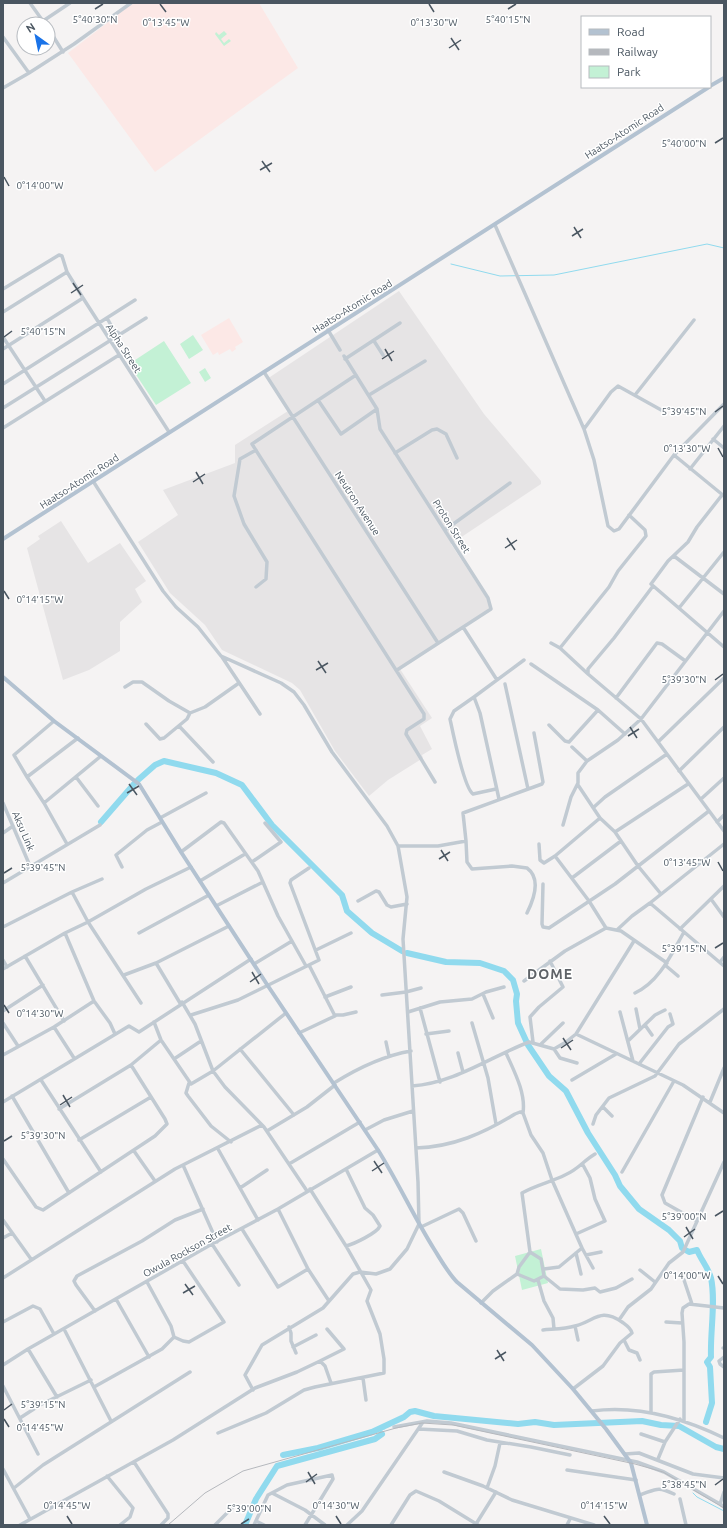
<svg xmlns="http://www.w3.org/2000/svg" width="727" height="1528" font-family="Ubuntu,sans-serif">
	<rect width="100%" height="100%" fill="#f5f3f3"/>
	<path fill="#e6e4e5" d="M399 291 484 414 541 481V484L451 544 489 602 490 609 400 669 432 718 420 726 432 749 422 755 423 758 388 780 369 796 335 751 300 690 292 683 222 650 205 625 170 593 138 542 178 515 163 490 235 463V445L288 411 267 379Z
		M61 521 88 563 120 543 146 581 135 589 142 602 120 622V651L89 670 63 680 27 548 40 539 38 536Z"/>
	<path fill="#fce8e6" d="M133 3H259L298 68 155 172 68 53Z
		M229 318 243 342 235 347 236 349 232 352 230 349 219 355 218 352 213 355 201 335Z"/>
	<path fill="#c3f1d5" d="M224 31 227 34 221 39 224 43 229 39 231 41 224 46 215 34 216 32 219 35Z
		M193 335 203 350 189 359 180 344Z
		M164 341 191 383 156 405 129 364Z
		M205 368 211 378 205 382 199 372Z
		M541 1249 548 1283 522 1290 515 1256Z"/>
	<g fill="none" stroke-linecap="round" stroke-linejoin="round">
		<path stroke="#90daee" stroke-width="1" d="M451 264 500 276 554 275 707 244 724 248
			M382 1427 384 1429
			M693 1493 697 1497 724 1511"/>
		<path stroke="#90daee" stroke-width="6" d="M138 780 155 765 164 761 216 773 242 785 272 825 342 895 347 911 372 933 402 951
			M101 822 134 784
			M407 953 446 962 480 963 504 971 513 980 517 994 516 1001 518 1023 528 1045 549 1076 566 1091 588 1133 615 1175 620 1186 639 1209 669 1230 680 1241 682 1248 689 1252 697 1250C701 1260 708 1267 711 1278 716 1301 710 1332 711 1357L707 1362 710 1367 712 1403 706 1422
			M283 1455 318 1448 372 1432 404 1417 410 1412 415 1411 434 1416 518 1424 535 1422 554 1425 642 1421 661 1425 679 1426 716 1447 724 1449
			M245 1525 256 1499 277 1466 375 1439 382 1434"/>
		<path stroke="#c1cad2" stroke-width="3.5" d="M30 3 45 24
			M43 21 70 3
			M48 28 63 52
			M3 37 29 73 74 44 131 3
			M3 88 29 73
			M495 225 584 429 594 460 608 526 614 531 619 529 674 455 724 496
			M3 289 59 255 62 256 67 272 83 298 169 432
			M3 312 67 272
			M107 318 113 329 120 334
			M328 330 340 350
			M3 337 45 401
			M374 341 383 355
			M3 349 83 298
			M344 356 377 409 380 429 488 598 491 609 397 670
			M345 359 400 323
			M264 372 438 643
			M356 375 252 444 424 714V719L407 730 406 734 435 782
			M3 384 135 300
			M369 395 425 361
			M635 395 694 320
			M318 400 341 434 377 409
			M3 408 146 318
			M3 428 119 355
			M584 429 611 392 618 386 663 411
			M713 439 724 448
			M256 450 240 459 234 496 244 524 267 562 266 579 256 587
			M395 453 432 430 437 429 446 434 457 458
			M674 455 724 404
			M690 469 724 426
			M93 481 163 591 176 607 198 627 221 656 281 683 294 692 304 705 332 752 387 826 398 846 407 897 403 939 418 1182 419 1224 407 1249 390 1269 376 1274 360 1272 353 1274 323 1308 262 1345 245 1375 253 1390
			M722 495 697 527 688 542 668 561 651 584 724 647
			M445 530 510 483
			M674 556 724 594
			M653 586 614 638 588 669V674L641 719 724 831
			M679 608 724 552
			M463 627 497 680
			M551 643 560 648
			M222 657 260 714
			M531 664 598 710 625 734
			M588 674 560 648 609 587 618 571 646 536 645 530 629 515
			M505 684 528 789
			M125 687 133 682H142L169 701 190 713 205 707 239 683
			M474 697 454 711 450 719C453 733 464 788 473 794L496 789
			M616 698 657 643 662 644 684 660
			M146 724 160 739 164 738 187 719 190 713
			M549 725 565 741 569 742 598 710
			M179 726 213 762
			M658 742 724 678
			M572 747 587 761
			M679 771 724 727
			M27 777 14 755 54 721
			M76 777 98 806
			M578 785 600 818 615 832 638 866 661 894
			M499 799 480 713 474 697 524 660
			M701 799 724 778
			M3 803 30 866
			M44 803 27 777 78 738
			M594 807 605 797 667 754
			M160 818 206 793
			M717 822 724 815
			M563 825 571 797 578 783V773L587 761 618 740 641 719 724 611
			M615 832 688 784
			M3 833 13 826
			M466 841 463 813 542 784 543 782 534 733
			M67 844 44 803 101 756
			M539 844 540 860 544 863 555 856 600 818
			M398 846H438L466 841 467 862 472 869 512 866 527 868C542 879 533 901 527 913
			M181 852 221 822 224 823 258 871 278 916 306 966
			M555 856 589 901 606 928
			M252 862 281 842 265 823
			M122 867 116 855 147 830 162 822
			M572 878 621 841
			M200 881 245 854
			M3 883 100 825
			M543 884 542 924 543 927 549 928 615 884 709 811
			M72 892 102 879
			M711 899 724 917
			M358 901 376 891 379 892 387 905 391 907 407 904
			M650 903 724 966
			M216 906 263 882
			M3 927 72 892 88 922 146 889 191 867
			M618 929 632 916 650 903 724 844
			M680 929 724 886
			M65 933 94 1001 110 1023 115 1034
			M139 933 209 895
			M316 950 351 933
			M25 956 64 1021
			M3 960 7 967
			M720 962 724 957
			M156 963 180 1003
			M254 964 292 941
			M665 965 678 976
			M3 969 65 933 88 922 141 1003
			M124 975 156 963 229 926
			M524 981 565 951 606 928 621 931 667 963
			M635 993C659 982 671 955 684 932
			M483 994 493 1018
			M382 995 406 992 421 988
			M325 997 351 987
			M182 1002 195 1024 213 1071 225 1087 264 1127 307 1191
			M420 1008 440 1082
			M636 1009 640 1029
			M3 1011 43 985
			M408 1012 440 1002 472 999 486 992 504 987
			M620 1012 633 1061
			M191 1015 238 1000 319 960 290 883 291 880 309 868
			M335 1015H343L356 1012
			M154 1022 161 1040 191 1084 213 1071 286 1013
			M3 1023 18 1046
			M472 1023 488 1078 496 1124
			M645 1025 652 1035
			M54 1027 74 1058
			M299 1033 335 1016 309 965
			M426 1034 449 1031
			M576 1034 683 1085 724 1113
			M628 1041 655 1015 665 1010
			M386 1042 389 1056
			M533 1042 530 1017 539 1007 563 987 550 961
			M540 1045 563 1023
			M240 1049 294 1115
			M554 1049 560 1058 577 1063
			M458 1053 463 1072
			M506 1053C514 1071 526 1093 523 1113
			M3 1055 54 1027 94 1001
			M174 1059 201 1041
			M639 1064 668 1027 673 1024 670 1014
			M41 1080 101 1172
			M572 1080 616 1054
			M189 1083 186 1093 188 1096 211 1126 231 1142
			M334 1083C358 1068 382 1056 411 1051
			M412 1086C455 1083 490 1057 529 1042L554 1049 566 1042 576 1034 634 941
			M12 1096 69 1193
			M3 1102 129 1026 139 1032 251 959
			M710 1102 724 1068
			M603 1107 612 1116
			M59 1109 131 1065 161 1040
			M593 1124 596 1115 609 1098 655 1076 679 1044 724 1009
			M365 1130 384 1120 413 1111
			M267 1131 307 1107 335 1085
			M79 1140 151 1097
			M416 1148C453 1147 484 1133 515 1114L520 1112 523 1113 531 1135 543 1153 552 1180 582 1248 559 1267 544 1269
			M218 1149 258 1220
			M134 1151 155 1181
			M3 1159 36 1207 43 1210 155 1136 167 1124 165 1119 131 1065
			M289 1164 360 1122
			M183 1165 217 1242
			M346 1169 365 1208 373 1215 380 1226C377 1233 354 1244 346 1246
			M622 1172 674 1081
			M240 1188 267 1170
			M278 1209 308 1269 329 1301
			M3 1220 31 1259
			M697 1221 665 1203 662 1195 703 1097
			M421 1227 459 1209 463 1213 476 1241
			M242 1229 278 1287 308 1269
			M576 1234 605 1221 595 1199 590 1178 583 1165
			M3 1238 12 1233
			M212 1244 239 1285
			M582 1248 593 1268
			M576 1253 581 1274
			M586 1255 601 1252
			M640 1270 655 1282
			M517 1274 534 1281 544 1276 541 1259 530 1252
			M544 1276 560 1289 583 1290 595 1288 600 1292 616 1288 632 1279
			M3 1278 175 1169 262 1125
			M538 1280 544 1301 553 1318 554 1329
			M684 1280 692 1304
			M116 1299 149 1357
			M481 1303 493 1291 517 1274 519 1267 530 1252 522 1193C536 1185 551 1182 565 1175 579 1169 583 1161 595 1154
			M95 1311 76 1285 74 1281 77 1276 142 1241 175 1220 203 1209
			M619 1320 628 1307 651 1289 669 1263 683 1252 724 1162
			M3 1322 33 1306 40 1309 54 1334
			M666 1322 682 1323
			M575 1326 578 1340
			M289 1327 291 1333V1341L296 1353
			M64 1329 111 1421
			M543 1330C553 1329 565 1329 575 1326 595 1321 600 1307 622 1322 626 1325 631 1328 632 1333L620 1343 603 1366 573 1389
			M174 1337 183 1341 189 1342 224 1322 183 1261
			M624 1340 629 1350 637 1353 640 1360
			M293 1347 316 1335
			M723 1348H724
			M28 1349 57 1397
			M724 1357 719 1361 720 1364 724 1367
			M320 1361 344 1349 327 1329
			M3 1365 28 1349 212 1244 278 1209 378 1150
			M363 1378 366 1400
			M3 1386 38 1454
			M94 1387 162 1349 174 1337 171 1326 147 1282
			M592 1411C637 1405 683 1418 724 1438
			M651 1413V1374L654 1372 684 1370
			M20 1418 40 1405 91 1380
			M684 1421V1342L682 1313 683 1308 689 1304 724 1308
			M394 1427 427 1421 451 1423 637 1462 664 1472 720 1504
			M419 1429 457 1431 487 1440 531 1447 570 1455
			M218 1433 266 1413 304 1390 315 1387 384 1373V1359L380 1334 367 1301 371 1290 346 1246 310 1189
			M641 1434 665 1442
			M625 1454 639 1453 693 1474 724 1478
			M658 1459 665 1442 680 1419
			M134 1462 168 1514V1518L161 1525
			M3 1469 30 1519
			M567 1470 636 1480
			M444 1472 483 1486 512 1500 594 1525
			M107 1476 133 1508 130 1517 120 1525
			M14 1488 43 1465 190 1372
			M487 1488 495 1466 500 1443
			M724 1492 720 1504 724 1507
			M272 1493 305 1510 325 1525
			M640 1495C657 1489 657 1486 674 1494
			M680 1499 686 1525
			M256 1521 264 1525
			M476 1524 496 1492
			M20 1525 173 1440 255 1388 297 1372 320 1361 325 1366 331 1383
			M215 1525 234 1506
			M254 1525 268 1495 287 1485 332 1475 333 1479 305 1525
			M347 1525 362 1511 423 1422
			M391 1525 410 1495 416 1491 439 1501 478 1525
			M567 1525 570 1519"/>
		<path stroke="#b3c2d1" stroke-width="4" d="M710 86 724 78
			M3 539 709 87
			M3 677 54 721 139 784 181 852 268 986 378 1150C398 1182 414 1217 434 1249 441 1260 448 1273 457 1282L532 1345 573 1389 606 1429 631 1463 647 1525"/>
		<path stroke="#b5b8bd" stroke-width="1" d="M168 1525 205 1493 243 1471 396 1428 422 1423 453 1425 635 1464 663 1472 724 1508"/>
	</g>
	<path fill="none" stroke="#4a5661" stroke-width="1.5" d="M160 4 166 12M429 4 434 12M95 9 103 4M508 9 516 4M451 38 459 50M449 48 461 40M715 143 723 138M262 161 270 172M260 170 272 163M4 177 9 186M574 227 581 238M572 236 583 229M73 283 81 295M71 293 83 285M4 337 12 331M385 349 392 361M382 359 394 351M715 412 723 406M718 448 723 457M196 472 203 484M193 482 205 474M507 538 515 550M505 548 517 540M4 591 9 599M318 661 326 673M316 670 328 663M715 680 723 674M630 727 637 738M628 736 639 729M129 784 137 795M127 793 139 786M441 850 448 861M439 859 450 852M718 862 723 871M4 873 12 868M715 948 723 943M252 972 259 984M250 982 261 974M4 1005 9 1013M563 1038 571 1050M561 1048 573 1040M63 1095 70 1107M60 1105 72 1097M4 1141 12 1136M374 1161 382 1173M372 1171 384 1163M715 1216 723 1211M686 1227 693 1239M684 1237 695 1229M718 1276 723 1284M185 1284 193 1295M183 1293 195 1286M497 1350 504 1361M495 1359 506 1352M4 1410 12 1404M4 1419 9 1427M308 1472 315 1484M306 1482 317 1474M715 1485 723 1479M67 1516 72 1524M336 1516 341 1524M604 1516 610 1524M241 1524 249 1519"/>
	<g text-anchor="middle" stroke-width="3" stroke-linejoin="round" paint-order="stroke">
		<g font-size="10" fill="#4a5661" stroke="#fff">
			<text transform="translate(624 131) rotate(-33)" y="4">Haatso-Atomic Road</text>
			<text transform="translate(352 306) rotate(-32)" y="4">Haatso-Atomic Road</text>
			<text transform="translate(124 348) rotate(57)" y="4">Alpha Street</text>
			<text transform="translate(79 481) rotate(-33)" y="4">Haatso-Atomic Road</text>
			<text transform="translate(358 503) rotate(57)" y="4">Neutron Avenue</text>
			<text transform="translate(452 526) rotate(58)" y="4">Proton Street</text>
			<text transform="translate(24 831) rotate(67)" y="4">Aksu Link</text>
			<text transform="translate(187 1250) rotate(-29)" y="4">Owula Rockson Street</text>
		</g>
		<g font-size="14" font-weight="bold" letter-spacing="1" fill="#5f6368" stroke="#fff">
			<text x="550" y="979">DOME</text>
		</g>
	</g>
	<g font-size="10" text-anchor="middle" fill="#4a5661" stroke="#fff" stroke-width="3" stroke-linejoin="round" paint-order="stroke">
		<text x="95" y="23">5°40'30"N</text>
		<text x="508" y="23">5°40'15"N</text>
		<text x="166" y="26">0°13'45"W</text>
		<text x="434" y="26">0°13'30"W</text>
		<text x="684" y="147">5°40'00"N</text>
		<text x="40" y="189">0°14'00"W</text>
		<text x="43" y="335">5°40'15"N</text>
		<text x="684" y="415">5°39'45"N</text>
		<text x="687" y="452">0°13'30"W</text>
		<text x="40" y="603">0°14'15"W</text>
		<text x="684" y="683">5°39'30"N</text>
		<text x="687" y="866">0°13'45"W</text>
		<text x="43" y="871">5°39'45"N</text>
		<text x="684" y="952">5°39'15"N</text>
		<text x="40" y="1017">0°14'30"W</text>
		<text x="43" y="1139">5°39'30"N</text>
		<text x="684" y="1220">5°39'00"N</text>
		<text x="687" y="1279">0°14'00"W</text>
		<text x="43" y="1408">5°39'15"N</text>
		<text x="40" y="1431">0°14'45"W</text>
		<text x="684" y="1488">5°38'45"N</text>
		<text x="67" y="1509">0°14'45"W</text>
		<text x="336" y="1509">0°14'30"W</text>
		<text x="604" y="1509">0°14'15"W</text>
		<text x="249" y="1512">5°39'00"N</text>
	</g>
	<rect width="727" height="1528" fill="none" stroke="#4a5661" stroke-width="8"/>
	<rect x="581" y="16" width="130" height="72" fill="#ffffff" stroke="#b7bbc0"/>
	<rect x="589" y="29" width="20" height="6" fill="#b3c2d1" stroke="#b7bbc0"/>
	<text x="617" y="36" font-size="12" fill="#4a5661">Road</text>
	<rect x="589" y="49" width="20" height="6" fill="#b5b8bd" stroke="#b7bbc0"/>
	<text x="617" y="56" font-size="12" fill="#4a5661">Railway</text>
	<rect x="589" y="66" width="20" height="12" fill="#c3f1d5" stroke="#b7bbc0"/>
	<text x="617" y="76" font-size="12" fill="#4a5661">Park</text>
	<g transform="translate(36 36) rotate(327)"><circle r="19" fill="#ffffff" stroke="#b7bbc0"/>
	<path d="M0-3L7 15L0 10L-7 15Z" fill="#1a73e8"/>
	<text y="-6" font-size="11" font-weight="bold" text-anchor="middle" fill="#4a5661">N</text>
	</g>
</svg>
